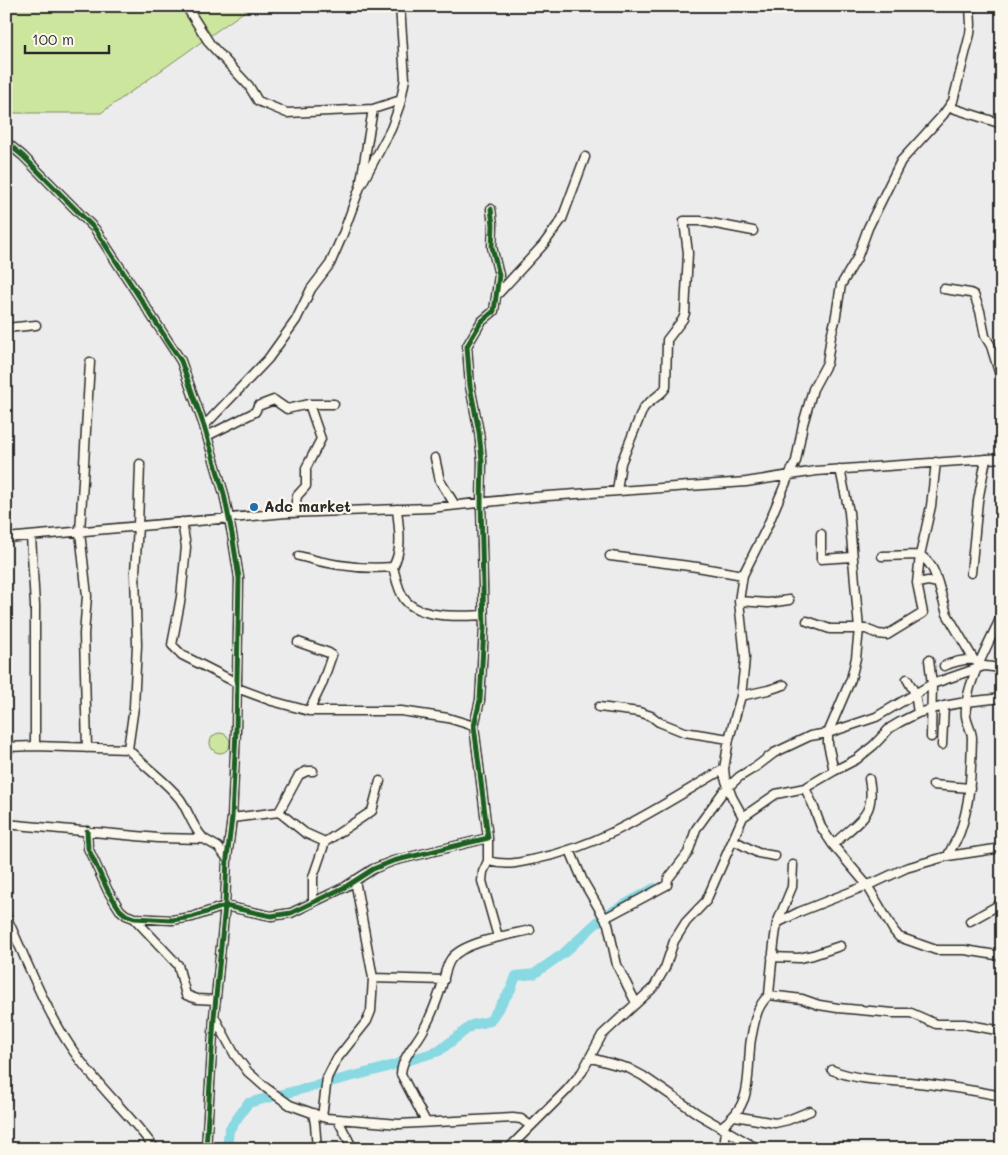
<svg xmlns="http://www.w3.org/2000/svg" width="1008" height="1155" font-family="Mali,sans-serif">
	<rect width="100%" height="100%" fill="#ececed"/>
	<filter id="ink" filterUnits="userSpaceOnUse"><feTurbulence type="fractalNoise" baseFrequency=".02" numOctaves="2"/><feDisplacementMap in="SourceGraphic" scale="10" xChannelSelector="R" yChannelSelector="G"/><feConvolveMatrix kernelMatrix="1 2 1 2 8 2 1 2 1" color-interpolation-filters="sRGB"/></filter>
	<g filter="url(#ink)">
		<path fill="#cce79d" stroke="#7c8964" d="M6 6H252L101 113H6Z
			M210 743a10 10 0 1 1 20 0a10 10 0 1 1-20 0Z"/>
		<g fill="none" stroke-linecap="round" stroke-linejoin="round">
			<path stroke="#88d9e2" stroke-width="10" d="M227 1149 229 1130 248 1103 377 1070 439 1051 472 1025 490 1021 511 989 516 976 534 974 564 953 604 916 654 888"/>
			<defs>
				<path id="minor" d="M186 6 210 44 249 86 258 101 287 113 373 109 401 100
					M949 107 1002 124
					M6 142 23 156 95 229 181 361 204 426 224 494 232 534 239 578 236 730 232 818 227 858 225 906 214 1017 206 1149
					M361 181 373 109
					M944 289 970 293 974 295 980 311 985 336 991 346 999 372 1002 375
					M496 296 543 245 562 219 585 157
					M6 328 36 325
					M309 404H334
					M204 426 268 359 296 320 311 289 330 264 343 234 360 187 391 129 400 104 405 79 400 6
					M207 436 255 412 258 406 274 400 287 409 309 404 321 439 306 468V486L297 496 294 513
					M435 458 440 481 455 505
					M140 464 138 526 135 572 137 645 134 707 128 749C144 767 165 780 180 799 189 812 192 827 204 839
					M840 469 849 512 859 629 856 658 851 679 828 733 876 717 932 684 984 666 1002 668
					M617 491 621 463 643 409C649 400 661 396 666 387L667 340 683 319 685 313 688 253 684 221H700L753 231
					M182 522 186 547 181 597 172 645 182 655 237 683
					M821 534V559L852 557
					M31 536 35 606V746
					M6 538 286 513 430 508 534 497 746 482 816 471 1002 458
					M299 556C330 565 360 570 393 567 403 549 399 530 397 509
					M610 556 697 567 743 575
					M882 556 920 555C931 563 934 570 938 583
					M393 567C396 578 398 591 405 600 421 619 461 616 483 615
					M971 573 978 501 986 459
					M917 583 928 581 938 583 947 614 974 660 979 663
					M739 601 768 603 789 600
					M807 621 830 629H866L878 634 887 635 923 613 917 583 920 555 931 506 936 462
					M298 642 329 653 332 655 322 684 309 711
					M929 660 932 684 931 737
					M944 666C954 662 963 659 974 660
					M907 679 915 693 918 713
					M237 688 272 701 309 711H401L448 718 474 726
					M741 696 768 690 784 685
					M599 707 639 712 651 716 659 722 684 732 729 739
					M942 745 944 706
					M6 747 35 746 128 749
					M87 748 84 634 87 596 80 532 90 362
					M933 785 970 788
					M805 788 813 805 821 827 833 845 867 885 894 931 899 937 936 950H965L1002 956
					M279 812 299 775 307 771H313
					M743 817 732 797 725 778 724 769 729 739 741 696 744 669 745 657 739 601 743 575 767 527 789 475 796 461 803 424 813 389 827 363 831 336 835 321 841 285 857 258 868 228 901 161 943 115 953 101 970 34 971 25 970 6
					M232 818 279 812 305 833 325 842 313 877V902
					M6 824 158 838 204 839 218 847 227 858
					M87 831 88 848 108 891 120 910 126 915 134 918 172 920 192 917 225 906 271 916 291 913 345 887 373 869 393 861 488 838 474 726 480 700 484 628 481 503 482 461 479 432 470 386 467 346 481 322 494 311 499 275 492 247 493 225 491 209
					M488 838V861L483 872 482 881 498 937
					M733 840 758 853 775 856
					M325 842 372 811 380 781
					M833 845C856 821 877 818 869 779
					M570 850 583 881 608 924 617 965 636 1003
					M948 856C951 847 957 841 960 832 971 801 971 770 972 738 972 731 967 724 966 716 963 688 990 641 1002 615
					M488 861C506 866 518 863 536 859 605 845 663 804 724 769
					M6 916C27 961 44 1008 72 1049 96 1085 130 1114 155 1149
					M134 918 178 965 186 995 197 999 216 1000
					M605 918 667 885 668 879 688 853 696 829 723 792 739 777 757 766 774 753 810 736 828 733V744L834 771
					M970 921 997 906 1002 902
					M777 923 792 887 793 865
					M772 957 799 958 813 955 840 946
					M373 978 444 980
					M769 995C771 971 773 947 777 923L799 912 878 881 906 868 948 856 1002 848
					M215 1018 235 1055 248 1072 266 1088 290 1105 326 1118 399 1124 513 1118 521 1119 531 1126
					M591 1058 628 1068 643 1076 698 1114 758 1149
					M832 1070C857 1080 882 1080 909 1082 940 1085 971 1090 1002 1096
					M313 1113 315 1124 317 1149
					M735 1116 775 1123 788 1120 810 1111
					M322 1117 327 1078 336 1060 367 1021 371 1011 373 978 355 880
					M338 1120 353 1149
					M426 1122 401 1074C402 1056 418 1042 425 1027 431 1016 436 1003 440 991 444 981 445 967 451 959 463 942 510 935 530 930
					M721 1127C752 1105 747 1082 750 1048 750 1042 752 1035 753 1029 756 1015 758 1005 769 995L802 999 819 1005 838 1008 893 1013H911L936 1024H964L1002 1031
					M508 1149 567 1090 582 1072 602 1035 654 987 665 968 674 941 686 922 706 901 743 817 776 794 805 788 834 771 857 759 874 745 890 728 900 722 918 713 944 706 966 702 1002 698
					M724 1149 726 1130"/>
			</defs>
			<use href="#minor" stroke="#2b2b2b" stroke-width="11"/>
			<use href="#minor" stroke="#fbf7ec" stroke-width="8"/>
			<defs>
				<path id="cycleway" d="M6 142 23 156 95 229 181 361 204 426 224 494 232 534 239 578 236 730 232 818 227 858 225 906 214 1017 206 1149
					M87 831 88 848 108 891 120 910 126 915 134 918 172 920 192 917 225 906 271 916 291 913 345 887 373 869 393 861 488 838 474 726 480 700 484 628 481 503 482 461 479 432 470 386 467 346 481 322 494 311 499 275 492 247 493 225 491 209"/>
			</defs>
			<use href="#cycleway" stroke="#fbf7ec" stroke-width="8"/>
			<use href="#cycleway" stroke="#1b5e20" stroke-width="5"/>
		</g>
	</g>
	<circle fill="#1f6fb2" stroke="#fbf7ec" stroke-width="2" cx="254" cy="507" r="5"/>
	<g text-anchor="middle" stroke-width="4.5" stroke-linejoin="round" paint-order="stroke">
		<g font-size="15" font-weight="bold" fill="#2b2b2b" stroke="#fbf7ec" text-anchor="start">
			<text x="264" y="512">Adc market</text>
		</g>
	</g>
	<rect width="1008" height="1155" fill="none" stroke="#fbf7ec" stroke-width="25"/>
	<rect x="12" y="12" width="983" height="1130" fill="none" stroke="#2b2b2b" stroke-width="2" filter="url(#ink)"/>
	<path d="M25 45v8h84v-8" fill="none" stroke="#2b2b2b" stroke-width="2.5"/>
	<text x="32" y="45" font-size="15" fill="#2b2b2b" stroke="#fbf7ec" stroke-width="4" paint-order="stroke">100 m</text>
</svg>
